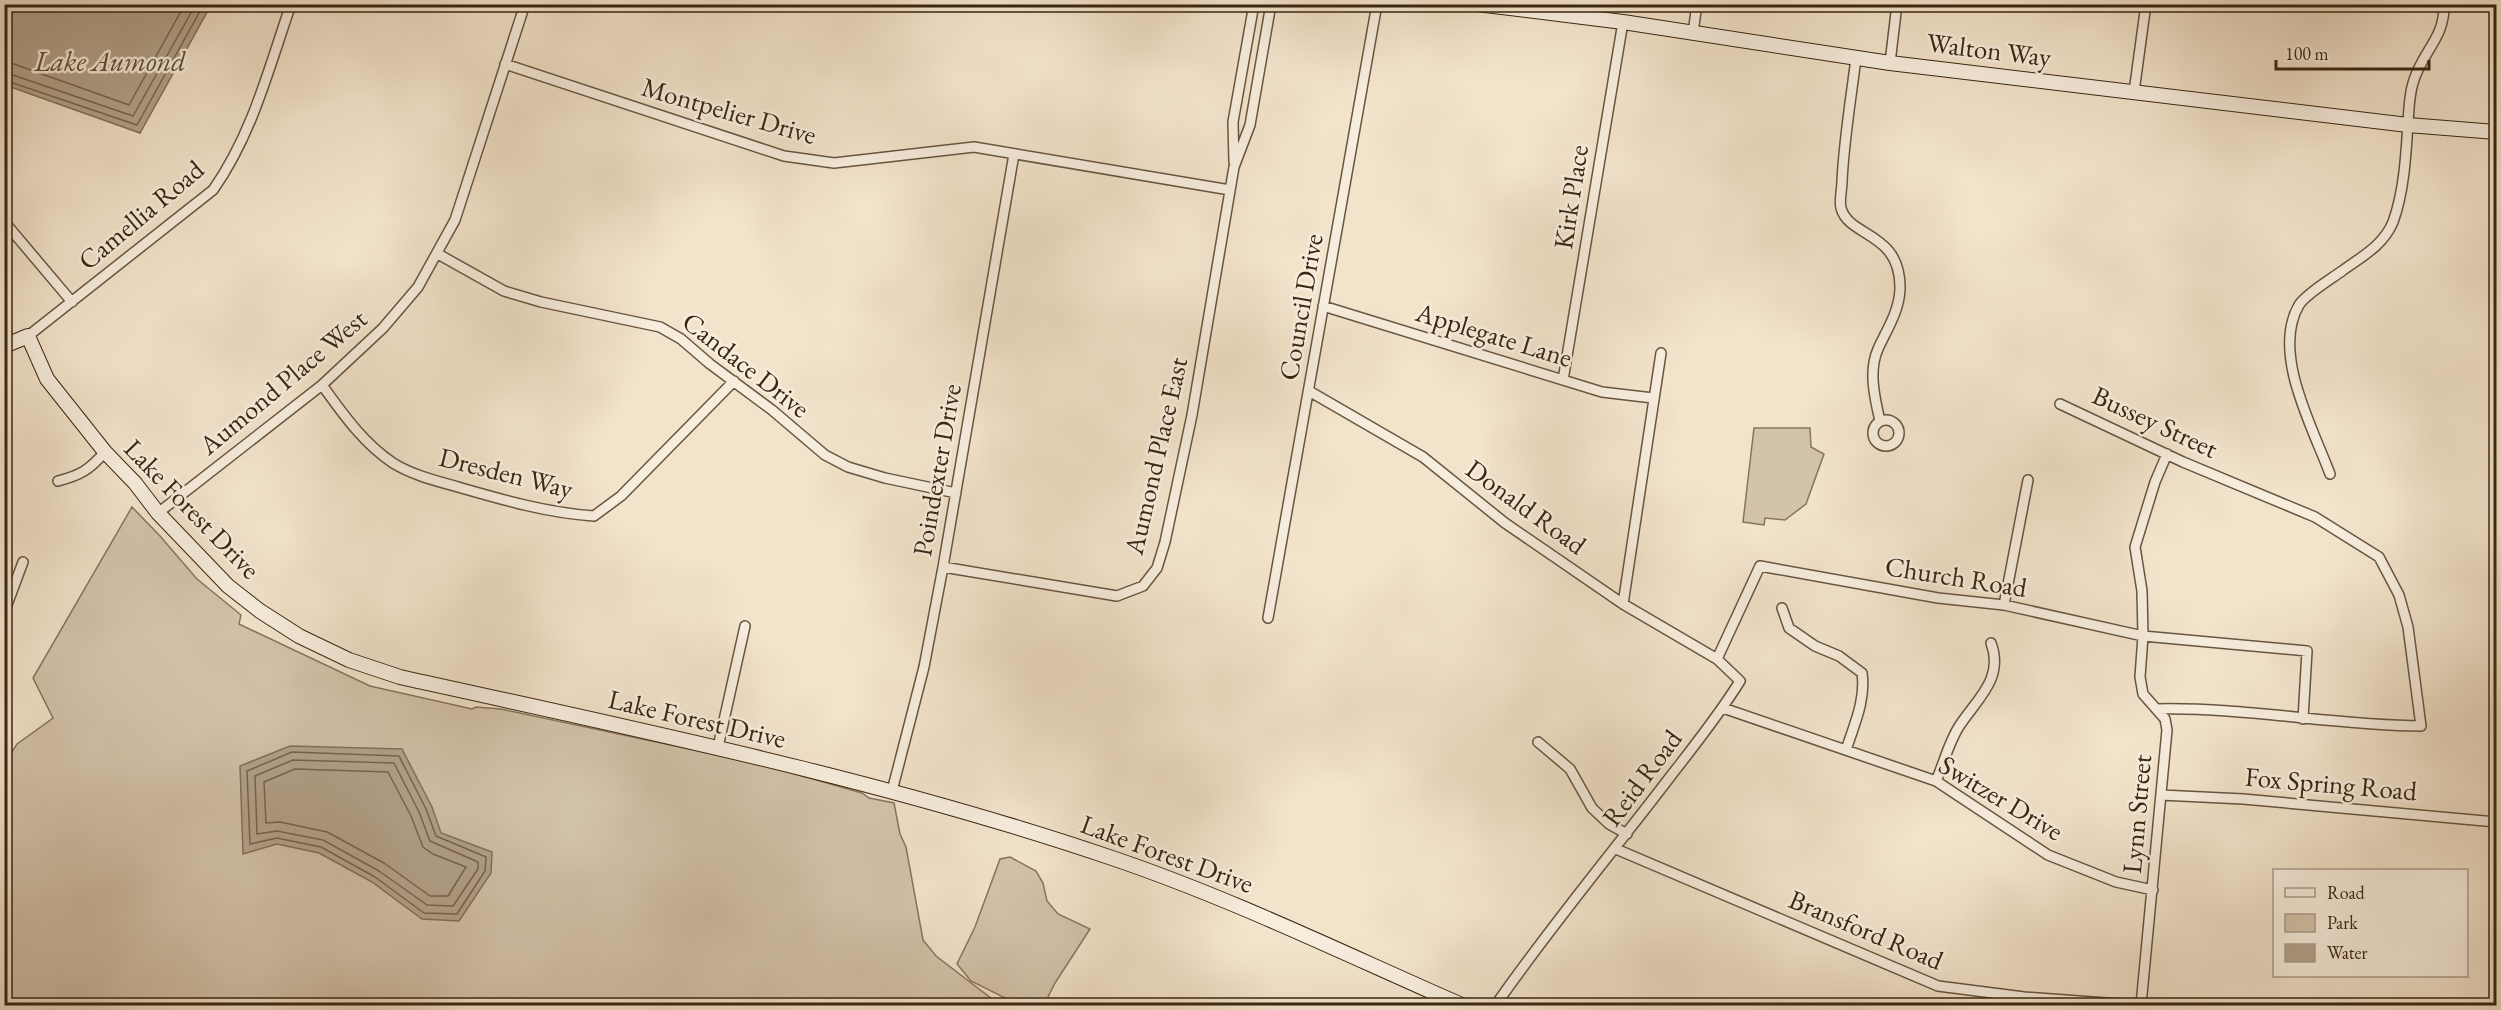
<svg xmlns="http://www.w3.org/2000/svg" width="2501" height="1010" font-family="'EB Garamond',serif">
	<rect width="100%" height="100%" fill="#f2e3cb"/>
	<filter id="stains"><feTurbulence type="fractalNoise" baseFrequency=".00333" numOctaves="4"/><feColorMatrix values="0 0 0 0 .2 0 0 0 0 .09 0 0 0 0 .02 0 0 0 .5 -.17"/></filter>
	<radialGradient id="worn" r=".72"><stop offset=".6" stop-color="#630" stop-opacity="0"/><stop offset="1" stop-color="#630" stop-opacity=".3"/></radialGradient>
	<path fill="#d3c3ab" stroke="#86745e" stroke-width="1.5" d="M1754 428H1810L1811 447 1824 454 1806 504 1785 520 1765 518 1764 525 1743 522Z
		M132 507 160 536 197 579 241 615 239 624 370 686 472 709 476 707 501 709 760 764 862 793 869 798 894 803 900 834 906 847 923 940 936 956 1000 1005H5L4 764 17 744 53 718 33 678Z
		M1010 857 1036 871 1043 883 1047 901 1058 914 1090 929 1055 983 1044 1005H1019L971 981 957 964 975 927 1000 859Z"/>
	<path fill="#b3a38c" stroke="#82715b" stroke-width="1.5" d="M5 4H211V5L140 133 5 85Z
		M290 746 402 749 432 807 441 833 492 852 491 873 459 921 422 919 372 882 319 853 277 844 243 854 240 766Z"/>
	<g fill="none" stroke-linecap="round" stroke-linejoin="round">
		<path stroke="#76644e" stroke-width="1.5" d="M4 63 14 64 129 105 185 4
			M4 72 133 116 196 4
			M4 80 137 125 204 4
			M292 752 399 756 426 809 436 836 486 857 485 871 457 914 424 913 375 877 321 847 277 838 250 844 247 771Z
			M293 760 394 763 419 812 430 841 478 862V869L453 906 427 905 379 871 323 840 277 831 257 834 255 776Z
			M295 769 388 772 411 816 423 847 433 854 466 867 448 896H430L384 863 327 832 280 822 266 823 264 782Z"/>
		<defs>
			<path id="street" d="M1591 18 1594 4
				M1693 33 1697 4
				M1856 58C1851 99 1844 139 1842 181 1842 189 1839 201 1841 208 1849 238 1901 231 1900 289 1899 312 1887 329 1878 349 1868 371 1875 399 1880 421
				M1890 63 1897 4
				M505 64 784 156 834 163 974 147 1230 190
				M2134 92 2146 4
				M1234 162 1233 122 1254 4
				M7 225 72 302
				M438 254 504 291 541 302 660 327 681 339 710 364 772 410 825 455 848 467 885 478 956 493
				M1323 306 1602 392 1653 398
				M28 336 213 190C252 135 269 68 291 4
				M1563 380 1623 22
				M322 385C343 414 363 443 393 463 412 475 437 481 458 487 503 500 548 513 594 516L621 496 734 381
				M1309 391 1423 457 1505 523 1623 604 1717 659
				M2060 404 2183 462 2315 517 2379 557 2399 595 2408 627 2421 726C2332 725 2245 707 2156 709
				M1873 433a13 13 0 1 1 26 0a13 13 0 1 1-26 0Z
				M2330 474C2313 428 2271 353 2299 305 2306 294 2331 279 2342 271 2361 257 2383 246 2393 222 2404 192 2406 155 2408 123 2409 109 2409 96 2413 83 2422 51 2445 39 2444 4
				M58 481C81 475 89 470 105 452
				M158 513 322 385 383 328 418 287 455 220 525 4
				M943 567 1117 596 1143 586 1157 568 1165 542 1192 415 1234 167 1250 125 1271 4
				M1623 604 1661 353
				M2004 605 2028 480
				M1782 608 1789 628 1815 646 1839 656 1862 673C1866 700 1854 725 1846 750
				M4 613 23 562
				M1268 618 1377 4
				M1723 708 1936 781 2048 855 2116 882 2153 890
				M1538 742 1570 769 1592 808 1609 824 1627 834
				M718 747 745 626
				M1936 781C1944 763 1949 741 1960 725 1978 698 2004 678 1991 643
				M892 791 924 667 943 567 1014 154
				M2161 795 2243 799 2496 822
				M1616 849 1938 986 2024 997 2147 1006
				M2141 1005 2167 730 2165 719 2143 694 2140 677 2143 636 2142 591 2135 547 2155 482 2167 454
				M1495 1006C1550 927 1612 853 1670 777 1694 746 1719 715 1740 681L1717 659 1760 566 1938 598 2004 605 2143 636 2307 651 2303 719"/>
			<path id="secondary" d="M1477 4 1623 22 1890 63 2408 125 2496 132
				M4 346 28 336 47 379 105 452 135 483 158 513 228 586 260 611 299 636 349 660 400 677C639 730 880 779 1112 858 1233 899 1347 955 1464 1006"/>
		</defs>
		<use href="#street" stroke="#675540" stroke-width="12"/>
		<use href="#secondary" stroke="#392611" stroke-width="16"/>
		<use href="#street" stroke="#f7eddd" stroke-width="9"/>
		<use href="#secondary" stroke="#f7eddd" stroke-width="14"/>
	</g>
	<g text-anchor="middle" stroke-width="5" stroke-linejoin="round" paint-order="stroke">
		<g font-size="27" fill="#392611" stroke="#f7eddd">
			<text transform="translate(1989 50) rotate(7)" y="9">Walton Way</text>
			<text transform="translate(729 111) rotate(16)" y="9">Montpelier Drive</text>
			<text transform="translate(1571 197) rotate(-81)" y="9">Kirk Place</text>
			<text transform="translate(141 215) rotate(-40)" y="9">Camellia Road</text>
			<text transform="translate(1301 307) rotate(-80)" y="9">Council Drive</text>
			<text transform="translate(1494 335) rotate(17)" y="9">Applegate Lane</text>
			<text transform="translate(746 365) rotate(38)" y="9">Candace Drive</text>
			<text transform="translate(283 382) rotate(-40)" y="9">Aumond Place West</text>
			<text transform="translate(2155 422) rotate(25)" y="9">Bussey Street</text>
			<text transform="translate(1156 456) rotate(-77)" y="9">Aumond Place East</text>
			<text transform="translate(937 470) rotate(-80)" y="9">Poindexter Drive</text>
			<text transform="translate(506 473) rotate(14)" y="9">Dresden Way</text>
			<text transform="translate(1526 507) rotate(36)" y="9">Donald Road</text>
			<text transform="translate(192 509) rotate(46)" y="9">Lake Forest Drive</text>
			<text transform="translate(1956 577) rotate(9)" y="9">Church Road</text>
			<text transform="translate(697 719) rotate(13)" y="9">Lake Forest Drive</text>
			<text transform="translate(1642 778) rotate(-53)" y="9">Reid Road</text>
			<text transform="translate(2331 784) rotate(5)" y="9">Fox Spring Road</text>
			<text transform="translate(2001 798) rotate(31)" y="9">Switzer Drive</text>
			<text transform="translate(2137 814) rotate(-85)" y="9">Lynn Street</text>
			<text transform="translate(1167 854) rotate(20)" y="9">Lake Forest Drive</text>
			<text transform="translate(1866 930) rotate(23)" y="9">Bransford Road</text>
		</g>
		<g font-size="28" font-style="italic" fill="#5e4c36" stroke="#f7eddd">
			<text x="110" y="71">Lake Aumond</text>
		</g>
	</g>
	<rect width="2501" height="1010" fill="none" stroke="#f2e3cb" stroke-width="24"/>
	<rect x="6" y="6" width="2489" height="998" fill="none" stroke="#392611" stroke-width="3"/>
	<rect x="12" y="12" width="2477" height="986" fill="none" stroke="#392611" stroke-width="1.5"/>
	<rect x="2273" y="869" width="195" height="108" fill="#f7eddd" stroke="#ab9d8b" stroke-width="1.5"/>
	<rect x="2285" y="888" width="30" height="9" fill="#f7eddd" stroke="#ab9d8b" stroke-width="1.5"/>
	<text x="2327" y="899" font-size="18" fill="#392611">Road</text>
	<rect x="2285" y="914" width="30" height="18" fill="#d3c3ab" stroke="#ab9d8b" stroke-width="1.5"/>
	<text x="2327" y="929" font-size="18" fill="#392611">Park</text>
	<rect x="2285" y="944" width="30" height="18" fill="#b3a38c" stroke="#ab9d8b" stroke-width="1.5"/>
	<text x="2327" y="959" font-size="18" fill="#392611">Water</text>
	<path d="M2276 60v9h153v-9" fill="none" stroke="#392611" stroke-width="3"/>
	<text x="2285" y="60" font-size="18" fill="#392611" stroke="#f7eddd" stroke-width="4.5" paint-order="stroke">100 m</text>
	<rect width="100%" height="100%" filter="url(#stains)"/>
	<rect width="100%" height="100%" fill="url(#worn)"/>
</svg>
